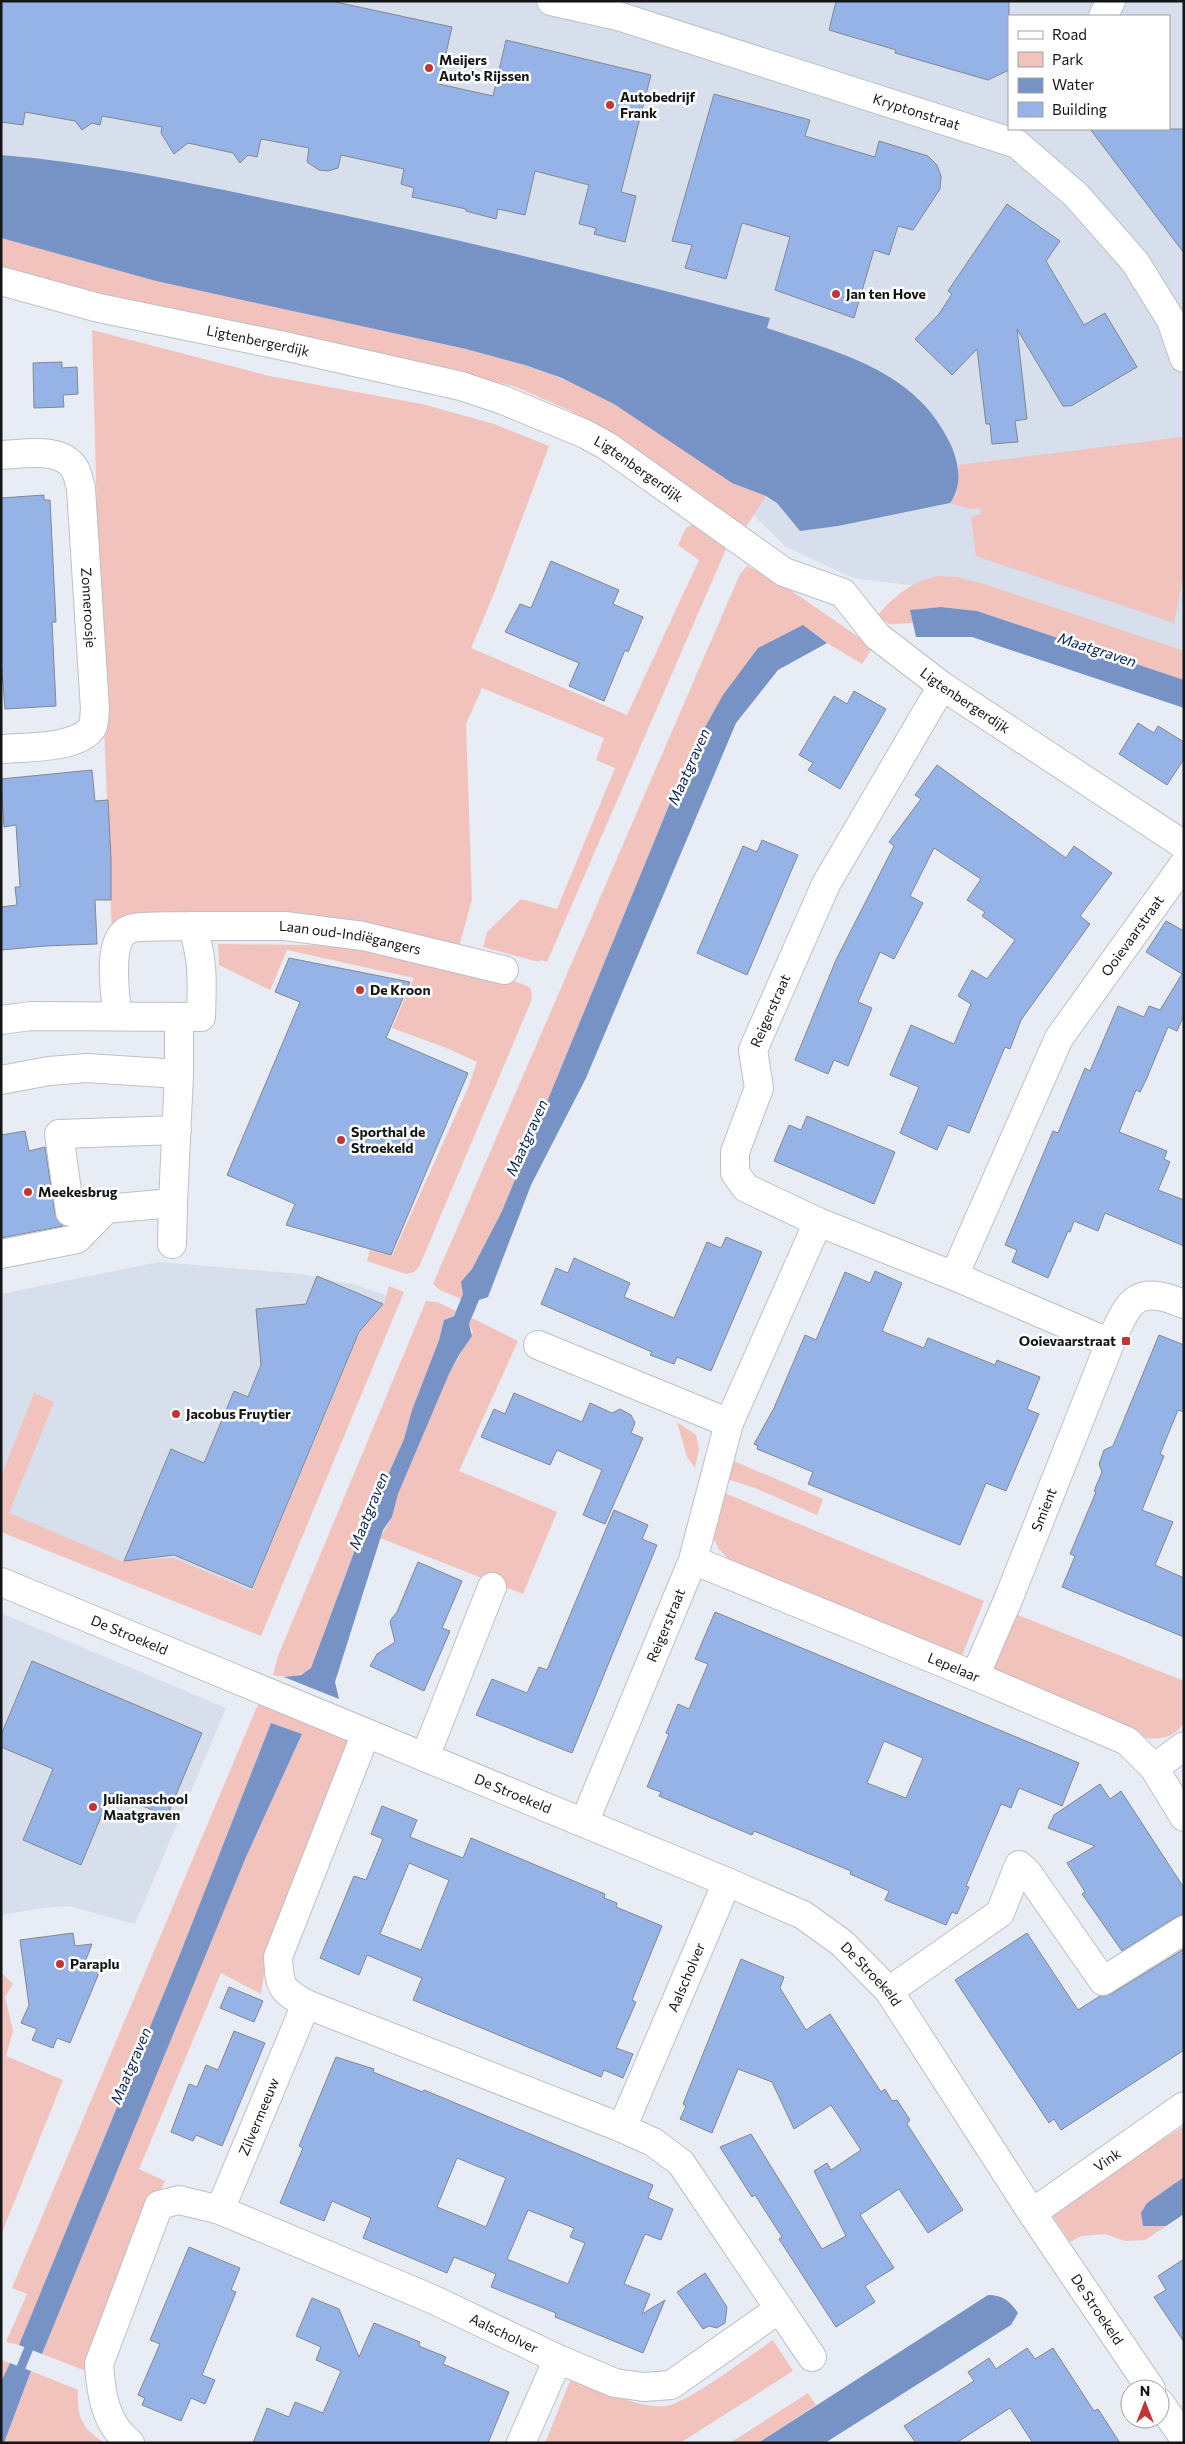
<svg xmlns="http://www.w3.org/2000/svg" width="1185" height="2444" font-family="Commissioner,sans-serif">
	<rect width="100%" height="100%" fill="#e8ecf4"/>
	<path fill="#d7dfed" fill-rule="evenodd" d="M1 1H1184V682L925 587 853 578 786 547 664 428 1 231ZM1009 16H1169V129H1009Z
		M159 1262 301 1274 356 1285 397 1299 260 1632 1 1529V1294Z
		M1 1613 226 1708 135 1924 69 1906 42 1908 1 1915Z"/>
	<path fill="#f2c2bd" d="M1 238 156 281 465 349 525 365 586 388 614 404 732 483 766 496 746 527 620 440 569 410 516 387 478 377 109 297 1 267Z
		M92 330 269 376 422 404 494 424 549 446 493 596 471 648 627 715 699 560 678 545 686 528 698 522 723 539 726 549 547 962 540 960 539 962 483 947 487 932 521 899 557 909 615 768 596 760 604 738 482 688 466 724 472 899 459 947 415 937 112 935 99 590Z
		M1183 437 1184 572 1174 623 976 556 971 517 981 514 980 508 971 509 950 503 957 493 959 465Z
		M747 566 776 580 873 647 862 664 827 643 802 625 691 752 502 1211 472 1269 462 1282 463 1294 461 1299 440 1290 433 1284 740 574Z
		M938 576 956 577 984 584 1184 651V680L977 611 941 607 911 610 913 623 889 624 877 616C895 595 911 582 938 576Z
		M218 944C269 945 320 944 370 948 391 949 523 978 531 989L532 999 419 1267 414 1272 406 1274 367 1261 370 1250 392 1256 468 1088 477 1062 449 1049 392 1028 414 978 287 950 270 990 219 965Z
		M389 1286 404 1292 261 1636 1 1532V1477L34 1393 54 1402 9 1513 122 1561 174 1558 252 1591 360 1332 384 1304Z
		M426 1301 437 1302 456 1311 453 1316 444 1320 439 1340 412 1410 404 1439 356 1547 311 1668C299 1677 288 1678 273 1675L278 1656Z
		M472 1318 518 1341 459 1471 557 1512 523 1594 380 1538 392 1517 398 1494 449 1374 473 1332 469 1324Z
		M677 1422 696 1435 699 1450 695 1468 687 1457Z
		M729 1459 823 1499 817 1515 755 1488 724 1478Z
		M722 1492 984 1601 962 1656 732 1563 719 1549 713 1538Z
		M1013 1613 1184 1681V1722C1176 1737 1161 1740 1146 1738L991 1668Z
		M259 1702 358 1744 267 1954 261 1994 221 1973 139 2169 165 2181 89 2348 86 2371 42 2354 246 1857 302 1734 271 1723 180 1954 19 2345 6 2342 27 2294 12 2288Z
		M1 1972 13 1984 5 1997 13 2031 6 2056 63 2080 1 2235Z
		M1184 2126V2177L1147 2203 1143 2225 1166 2226 1145 2240 1125 2241 1105 2234 1081 2236 1070 2242 1050 2212Z
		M773 2340 793 2371 680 2443H545L572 2376C601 2388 635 2409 666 2406 688 2403 752 2354 773 2340Z
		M1 2360 10 2363 1 2382Z
		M31 2371 78 2390C77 2417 81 2428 105 2443H4Z
		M808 2393 816 2405 758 2443H730Z"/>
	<path fill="#7793c5" d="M1 155C97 163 192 183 286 203 448 236 609 276 770 318L767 328C838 353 916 369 951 445 959 464 963 485 950 503L838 526 800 531 777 503 766 496 732 483 614 404 562 378 525 365 466 349 156 281 1 238Z
		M941 607 977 611 1184 680V708L972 637H916L910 610Z
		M803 625 827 643 778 670 736 723 586 1078 531 1185 488 1297 479 1300 469 1324 472 1336 459 1355 449 1374 398 1494 392 1517 383 1530 335 1682 339 1699 284 1677 301 1675 311 1668 356 1547 404 1439 412 1410 439 1340 444 1320 454 1316 463 1294 461 1282 472 1269 502 1211 691 752 723 695 758 648Z
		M271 1723 302 1734 246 1857 42 2354 19 2345 180 1954Z
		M1184 2177V2214L1166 2226H1143L1141 2213 1147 2203Z
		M988 2295C1003 2295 1010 2301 1018 2313L1011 2325 825 2443H758Z
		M10 2363 31 2371 4 2443H1V2382Z"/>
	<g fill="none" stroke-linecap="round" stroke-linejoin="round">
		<path stroke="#7793c5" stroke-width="9" d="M17 2377 33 2338"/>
	</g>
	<path fill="#96b3e7" stroke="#83878e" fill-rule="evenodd" d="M1 1H331L452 27 439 84 493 96 506 40 651 75 621 192 636 196 625 242 594 234 596 228 579 224 589 185 535 171 525 215 498 209 496 219 466 211V209L412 197 414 188 401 184 404 169 341 155 338 168 328 171 319 170 307 162 309 148 261 139 257 157 248 155 240 163 233 153 188 143 174 154 161 133 162 127 102 116 100 125 92 123 82 130 75 121 25 112 23 125 1 122Z
		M836 1H1009V70L988 80 895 53 896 50 829 30Z
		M714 94 810 120 805 136 875 157 879 141 928 156 937 165 941 176 940 189 913 230 898 226 889 255 874 250 854 318 775 290 790 237 742 223 726 279 685 268 692 245 672 241Z
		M1090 129H1184V253Z
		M1007 204 1060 241 1046 261 1084 325 1105 313 1137 367 1071 406H1063L1017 329 1027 419 1015 421 1018 442 992 444 990 424H986L977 349 952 375 915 339 939 314 952 294 948 291Z
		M62 362V368L77 367 78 394 63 395 64 407 34 408 33 363Z
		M44 495V500H50L56 622H52L56 706 5 709 1 660V498Z
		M551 561 619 590 613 604 643 617 628 652 625 650 604 701 569 686 579 663 505 632 520 604 531 608Z
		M854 691 886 709 840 789 808 770 813 763 799 755 834 696 847 704Z
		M1138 723 1154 733 1158 726 1184 742V759L1167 785 1119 754Z
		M937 765 1066 858 1074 846 1112 873 1080 916 1090 924 1021 1020 1010 1049 1005 1047 969 1133 948 1125 937 1150 900 1133 919 1087 890 1075 911 1025 954 1044 971 1004 958 996 972 970 987 979 1015 940 982 916 985 912 967 900 981 879 934 848 910 896 923 903 894 959 880 952 858 1002 872 1008 848 1066 834 1060 828 1074 795 1060 836 960 894 846 889 842 921 799 915 795Z
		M92 770 95 801 108 800 111 859V900H95L97 944 45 946 1 950V907L17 905 15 887H20L16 825 4 827 1 779Z
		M762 840 798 855 747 975 697 953 743 846 757 852Z
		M1166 921 1184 931V1015L1177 1031 1168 1027 1146 1080 1140 1092 1136 1090 1119 1132 1167 1151 1164 1159 1170 1162 1158 1190 1184 1200V1246L1105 1213 1098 1231 1074 1221 1070 1232 1068 1231 1048 1278 1012 1262 1017 1250 1005 1245 1053 1131 1058 1133 1085 1068 1090 1071 1118 1006 1144 1017 1149 1006 1160 1010 1182 974 1146 952Z
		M289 958 410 982 386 1038 468 1073 391 1255 286 1225 295 1204 227 1175 300 1002 275 992Z
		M807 1116 895 1152 874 1204 774 1161 789 1125 801 1130Z
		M25 1131 29 1151 45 1147 55 1214 63 1226 1 1238V1135Z
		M726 1237 762 1252 711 1371 677 1357 674 1364 650 1355 652 1352 541 1304 556 1268 568 1273 574 1258 630 1283 624 1297 674 1318 707 1242 721 1248Z
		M875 1271 902 1283 882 1331 924 1348 928 1338 995 1365 997 1360 1040 1377 1027 1409 1039 1414 1006 1491 986 1483 960 1545 808 1484 813 1472 757 1449 758 1446 754 1444 774 1408 805 1335 816 1340 845 1272 870 1283Z
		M317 1276 383 1304 359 1332 252 1588 174 1555 124 1561 171 1449 204 1463 234 1391 248 1397 261 1365 256 1309 306 1304Z
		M1159 1335 1184 1345V1412L1178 1410 1160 1454 1164 1456 1142 1510 1173 1522 1155 1565 1184 1578V1637L1062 1587 1075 1556 1070 1554 1096 1492 1094 1491 1102 1472 1099 1464 1104 1450 1113 1446Z
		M514 1393 582 1422 590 1403 612 1413 620 1409 631 1415 635 1423 631 1433 643 1438 605 1524 583 1515 602 1470 557 1450 550 1465 481 1437 494 1409 505 1414Z
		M614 1510 648 1525 642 1539 657 1545 572 1753 476 1715 492 1679 527 1693 539 1667 547 1670Z
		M418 1562 462 1581 442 1628 450 1631 424 1691 370 1666 377 1654 395 1642 390 1622 392 1618 397 1612Z
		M715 1612 1079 1763 1062 1806 1019 1788 1011 1808 1001 1804 966 1886 969 1887 957 1914 952 1912 946 1925 885 1900 889 1891 850 1874 851 1871 754 1831 752 1835 659 1796 661 1792 647 1787 669 1734 666 1733 678 1704 689 1709 708 1664 695 1659ZM884 1741 923 1758 906 1798 867 1783Z
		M32 1661 202 1733 167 1816 111 1793 81 1865 23 1840 53 1769 1 1747V1735Z
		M1100 1784 1110 1799 1121 1791 1184 1888V1914L1176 1917 1122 1951 1082 1894 1085 1892 1067 1863 1095 1846 1048 1828 1054 1815Z
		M382 1806 417 1820 410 1837 463 1858 471 1838 605 1894 604 1898 617 1903 616 1907 662 1926 632 2000 636 2002 616 2048 633 2054 623 2078 604 2070 601 2077 413 2000 422 1978 367 1955 359 1975 320 1958 354 1876 366 1880 383 1839 371 1834ZM409 1863 449 1880 421 1950 380 1934Z
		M73 1933 75 1946 92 1944 85 1962 101 1968 70 2043 57 2038 53 2048 32 2040 37 2029 21 2023 29 2005 20 1940Z
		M1027 1933 1078 2010 1100 1996 1111 1994 1184 1949V2050L1061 2130 1054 2119 1049 2123 955 1980Z
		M741 1959 784 1977 780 1988 806 2030 830 2014 881 2092 885 2089 892 2101 897 2100 910 2120 907 2124 963 2210 928 2233 899 2189 860 2215 894 2268 865 2286 875 2302 836 2327 779 2239 782 2237 755 2195 752 2197 720 2147 751 2134 822 2249 846 2236 814 2171 827 2163 831 2170 861 2150 831 2105 794 2129 772 2082 738 2069 712 2133 680 2119 686 2106 683 2104Z
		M229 1987 263 2001 254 2022 220 2008Z
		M234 2031 265 2043 222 2146 196 2135 193 2141 171 2132 189 2084 197 2087 206 2065 218 2070Z
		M336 2057 374 2069 373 2072 423 2092 424 2090 653 2185 648 2198 673 2209 661 2240 645 2234 624 2284 650 2294 642 2314 665 2300 643 2353 555 2317 556 2313 491 2287 496 2274 454 2257 447 2273 363 2238 371 2218 332 2201 324 2221 280 2203 303 2148 299 2146ZM457 2158 506 2178 486 2227 437 2207ZM528 2210 574 2228 570 2237 585 2243 568 2284 507 2259Z
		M189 2247 240 2268 231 2290 236 2292 202 2375 215 2380 205 2404 191 2398 181 2421 142 2405 145 2398 138 2395 160 2344 150 2340Z
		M1184 2259V2342L1154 2297 1166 2290 1158 2276Z
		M705 2273 727 2307 725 2323 717 2328 709 2326 703 2329 677 2292Z
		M312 2298 339 2309 359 2357 374 2323 420 2342 419 2346 446 2357 443 2364 509 2392 488 2443H253L267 2408 289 2417 295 2402 323 2413 341 2371 316 2360 321 2347 296 2336Z
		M1027 2348 1035 2359 1053 2348 1094 2411 1098 2409 1120 2443H1033L1010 2408 956 2443H916L904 2426 974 2381 968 2372 989 2358 996 2369Z"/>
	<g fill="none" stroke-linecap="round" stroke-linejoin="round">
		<defs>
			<g id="minor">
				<path id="s1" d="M551 1 618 16 1017 144 1076 195 1135 262 1171 320 1184 358"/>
				<path d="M1103 16 1111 1"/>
				<path id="s2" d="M1 281 99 308 284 346 461 386 503 400 585 434 607 446 784 572 843 593 877 636 942 686 1184 845"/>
				<path id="s3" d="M1 455C24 454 61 446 75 469 78 475 79 482 81 488L95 709C94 715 95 724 92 728 77 749 25 747 1 749"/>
				<path id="s4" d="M192 926H285L363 936 504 970"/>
				<path d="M1 1020 31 1016 201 1017C202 983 204 960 192 926 177 927 142 925 130 929 105 939 116 993 117 1016"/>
				<path d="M1 1080 49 1071 87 1068 179 1074V1019"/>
				<path d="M177 1130 59 1134 70 1212 173 1203 179 1074"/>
				<path d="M818 1222 954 1276 1110 1343C1129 1302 1134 1283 1184 1304"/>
				<path d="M172 1244 173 1203"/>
				<path d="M1 1254 77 1239 107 1208"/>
				<path id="s5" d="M954 1276 1059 1038 1184 864"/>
				<path d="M538 1345 729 1423"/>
				<path id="s6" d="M693 1560 975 1676 1127 1741 1154 1768 1184 1817"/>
				<path id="s7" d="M1 1582 727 1882 803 1915 842 1943 889 1991 1032 2213 1151 2389"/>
				<path id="s8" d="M975 1676 1008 1600 1110 1343"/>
				<path d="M366 1733 278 1957C280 1986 279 1989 306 2004L622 2128 653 2142 681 2163 812 2357"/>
				<path d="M425 1757 492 1587"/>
				<path d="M1154 1768 1184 1746"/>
				<path id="s9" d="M584 1823 693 1560 729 1423 818 1222 746 1188 735 1173V1152L759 1088 753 1050 826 884 942 686"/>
				<path d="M889 1991 1000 1913 1019 1865 1027 1872 1103 1981 1184 1930"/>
				<path id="s10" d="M622 2128 727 1882"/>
				<path id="s11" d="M220 2210 306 2004"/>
				<path id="s12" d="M1032 2213 1184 2106"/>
				<path d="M1160 2403 1184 2438"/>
				<path id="s13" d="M130 2443C105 2424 101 2393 99 2364L159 2205 179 2200 220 2210 432 2299 558 2359 615 2383 644 2387 671 2385 779 2309"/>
				<path d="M521 2443 558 2359"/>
			</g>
		</defs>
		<use href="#minor" stroke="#bbc0c7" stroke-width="30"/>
		<use href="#minor" stroke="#fff" stroke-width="28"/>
	</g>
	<g fill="#c33435" stroke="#fff" stroke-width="2">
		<circle cx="429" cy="68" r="5"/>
		<circle cx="610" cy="105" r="5"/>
		<circle cx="836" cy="294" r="5"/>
		<circle cx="360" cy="990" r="5"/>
		<circle cx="341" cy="1140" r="5"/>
		<circle cx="28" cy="1192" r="5"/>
		<rect x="1121" y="1336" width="10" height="10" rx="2.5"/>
		<circle cx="176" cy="1414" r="5"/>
		<circle cx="93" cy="1807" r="5"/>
		<circle cx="60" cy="1964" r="5"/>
	</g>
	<g text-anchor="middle" stroke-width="5" stroke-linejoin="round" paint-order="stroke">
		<g font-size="14" font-weight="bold" fill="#131517" stroke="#fff" text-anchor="start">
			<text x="439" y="65">Meijers<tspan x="439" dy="16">Auto's Rijssen</tspan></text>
			<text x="620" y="102">Autobedrijf<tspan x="620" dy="16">Frank</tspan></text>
			<text x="846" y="299">Jan ten Hove</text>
			<text x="370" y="995">De Kroon</text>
			<text x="351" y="1137">Sporthal de<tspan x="351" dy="16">Stroekeld</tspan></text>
			<text x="38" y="1197">Meekesbrug</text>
			<text x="1116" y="1346" text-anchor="end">Ooievaarstraat</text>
			<text x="186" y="1419">Jacobus Fruytier</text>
			<text x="103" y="1804">Julianaschool<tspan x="103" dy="16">Maatgraven</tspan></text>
			<text x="70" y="1969">Paraplu</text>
		</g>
		<g font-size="14" fill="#131517" stroke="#fff">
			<text dy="5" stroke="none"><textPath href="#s1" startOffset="382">Kryptonstraat</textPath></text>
			<text dy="5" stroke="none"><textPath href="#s2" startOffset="264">Ligtenbergerdijk</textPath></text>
			<text dy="5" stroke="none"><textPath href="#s2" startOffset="669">Ligtenbergerdijk</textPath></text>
			<text dy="5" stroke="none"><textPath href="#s3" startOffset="219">Zonneroosje</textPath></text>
			<text dy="5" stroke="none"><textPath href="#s2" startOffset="1074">Ligtenbergerdijk</textPath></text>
			<text dy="5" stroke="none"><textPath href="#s5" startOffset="386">Ooievaarstraat</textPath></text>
			<text dy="5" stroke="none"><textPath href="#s4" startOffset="159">Laan oud-Indiëgangers</textPath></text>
			<text dy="5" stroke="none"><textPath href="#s9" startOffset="915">Reigerstraat</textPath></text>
			<text dy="5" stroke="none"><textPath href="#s8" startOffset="180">Smient</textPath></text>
			<text dy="5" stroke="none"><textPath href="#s9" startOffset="214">Reigerstraat</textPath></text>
			<text dy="5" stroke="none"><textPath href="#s7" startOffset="139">De Stroekeld</textPath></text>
			<text dy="5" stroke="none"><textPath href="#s6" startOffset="282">Lepelaar</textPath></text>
			<text dy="5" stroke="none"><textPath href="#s7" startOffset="554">De Stroekeld</textPath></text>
			<text dy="5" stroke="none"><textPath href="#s7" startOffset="959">De Stroekeld</textPath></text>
			<text dy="5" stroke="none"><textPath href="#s10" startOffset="164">Aalscholver</textPath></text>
			<text dy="5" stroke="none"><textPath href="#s11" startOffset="101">Zilvermeeuw</textPath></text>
			<text dy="5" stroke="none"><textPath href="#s12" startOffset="92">Vink</textPath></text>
			<text dy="5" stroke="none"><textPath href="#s7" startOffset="1364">De Stroekeld</textPath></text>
			<text dy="5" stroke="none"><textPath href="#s13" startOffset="630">Aalscholver</textPath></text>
		</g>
		<g font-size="15" font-style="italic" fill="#082661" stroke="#fff">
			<text transform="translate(1097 650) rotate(18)" y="5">Maatgraven</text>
			<text transform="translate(689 767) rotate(-66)" y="5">Maatgraven</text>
			<text transform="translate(527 1138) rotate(-66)" y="5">Maatgraven</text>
			<text transform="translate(369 1511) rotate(-68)" y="5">Maatgraven</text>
			<text transform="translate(131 2066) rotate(-67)" y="5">Maatgraven</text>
		</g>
	</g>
	<rect width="1185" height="2444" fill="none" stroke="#131517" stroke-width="5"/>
	<rect x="1008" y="15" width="162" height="115" fill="#ffffff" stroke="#a1a1a2"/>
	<rect x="1018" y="31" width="25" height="8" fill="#ffffff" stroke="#a1a1a2"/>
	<text x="1052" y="40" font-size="15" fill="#131517">Road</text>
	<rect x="1018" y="52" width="25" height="15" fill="#f2c2bd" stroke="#a1a1a2"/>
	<text x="1052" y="65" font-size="15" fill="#131517">Park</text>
	<rect x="1018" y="78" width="25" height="15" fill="#7793c5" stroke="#a1a1a2"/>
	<text x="1052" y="90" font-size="15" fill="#131517">Water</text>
	<rect x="1018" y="102" width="25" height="15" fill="#96b3e7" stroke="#a1a1a2"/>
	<text x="1052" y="115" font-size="15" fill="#131517">Building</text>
	<g transform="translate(1145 2404)"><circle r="24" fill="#ffffff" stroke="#a1a1a2"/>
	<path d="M0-4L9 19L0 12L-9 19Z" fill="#c33435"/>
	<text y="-8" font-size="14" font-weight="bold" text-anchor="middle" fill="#131517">N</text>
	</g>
</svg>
